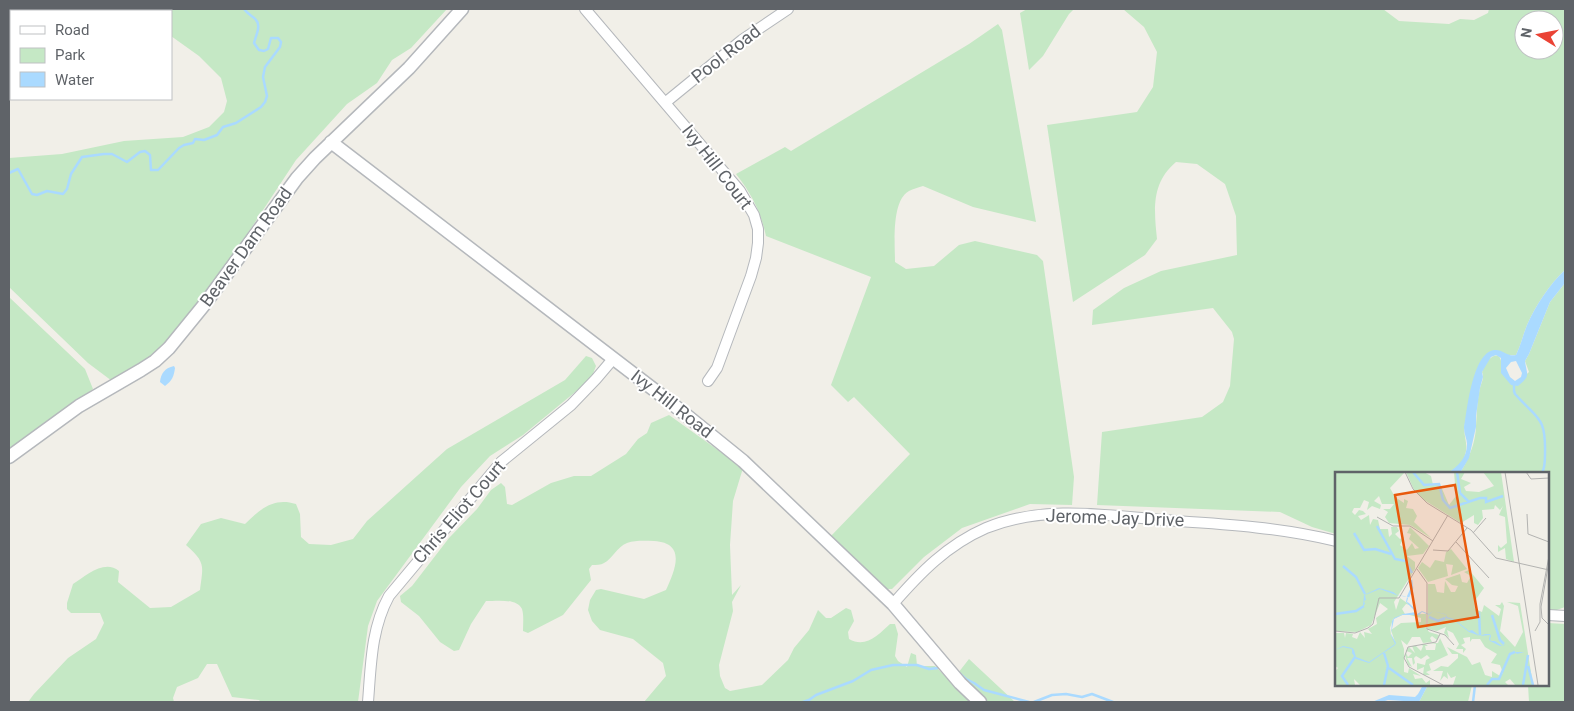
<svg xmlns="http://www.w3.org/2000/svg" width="1574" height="711" font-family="Roboto,sans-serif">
	<rect width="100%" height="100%" fill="#f1efe8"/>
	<path fill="#c5e8c5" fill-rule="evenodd" d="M124 9H447L411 48 392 60 377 83 347 104 296 160 242 242 180 326 151 357 112 381 88 363 9 287V158L62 154 124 141 183 137 209 127 224 112 227 101 221 78 199 56 171 36V11H133Z
		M1027 9H1074L1069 14 1043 56 1029 70 1020 13Z
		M1123 9H1383L1399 21 1449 24 1460 19 1474 20 1488 13 1489 9H1565V270C1549 285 1536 305 1527 325 1523 335 1521 345 1516 355H1507L1504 353H1488C1480 376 1469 399 1465 423 1462 437 1470 443 1464 458 1462 465 1454 469 1448 473H1336V534L1312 527 1280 512 1097 505 1102 432 1202 417 1223 402 1230 386 1234 339 1232 332 1213 308 1092 325 1093 310 1124 288 1161 271 1237 255 1236 216 1225 184 1197 164 1176 162C1151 183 1154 210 1157 239L1145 255 1073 302 1047 125 1137 112 1153 87 1157 52 1144 27ZM1524 20H1554V50H1524Z
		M998 24 1002 30 1036 222 973 207 923 186C919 187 913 189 909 191 891 201 895 244 895 262L906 269 934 266 959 245 975 241 1037 255 1043 261 1074 477 1072 505 1030 504 962 528 924 557 892 589H887L831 536 910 454 854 397 848 402 831 385 871 277 766 236C761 212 751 193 736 174L785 147 791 151 969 44Z
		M1565 283V607L1554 611 1548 609V473H1460C1462 469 1465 465 1467 460 1472 451 1476 436 1476 426 1477 413 1477 401 1480 388 1481 384 1483 380 1483 377 1483 370 1481 375 1483 369 1489 354 1504 348 1501 370L1514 386 1529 372 1525 361 1529 354 1550 302Z
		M9 297 85 369 93 389 9 451Z
		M586 356 592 358 596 366 591 379 523 435 490 456 461 487 377 601 368 626 358 702H261L259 700 232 697 217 664H207L198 678 177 687 173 698 174 702H28L34 694 68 658 96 639 104 623 100 613H71L67 609V603L73 584C86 576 104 559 119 571L118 582 150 608 171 607 200 590C203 565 206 563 186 545L201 524 221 518 245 524C260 509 274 497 296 504L300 514 301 537 309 544 331 545 353 539 367 521 447 449 565 380Z
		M669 415 743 468 733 501 730 545 732 595 741 585 732 602 733 611 719 665 720 676 725 688 730 691 762 685 788 660 794 648 809 630 818 610 826 618H831L846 608 851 610 854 621 848 632 849 639C866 649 879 634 890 624H895L898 634 895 656 898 661 907 667 911 653 916 655 917 666H935L951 682 969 659 1015 702H644L666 676 663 663 633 639 600 630 592 621 588 610 590 600 596 590 601 589 644 599 666 590C675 570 687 543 654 541 645 541 636 540 627 543 617 547 612 559 604 563 601 565 596 565 592 565L589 569 591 580 563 615 528 633 523 631C523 624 524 615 522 609 517 598 496 601 486 601L471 624 459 650 454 651 440 642 419 616 401 602 400 596 412 586 449 538 477 509 491 490 501 483 505 487 507 504 512 505 551 483 574 476H591L626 454 638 439 647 433 651 423Z
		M1548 623 1565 624V702H1529L1528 685H1548Z
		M1428 685H1472L1468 702H1419Z"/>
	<path fill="#aadaff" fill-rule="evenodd" d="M1565 270V283L1550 302 1529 354 1525 361C1527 376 1531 375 1518 386L1511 385 1501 373V358L1496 355 1491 357 1482 372 1483 377 1480 388 1476 416V427L1469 458 1460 473H1448C1458 466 1467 458 1467 444 1467 439 1464 434 1464 428 1467 412 1472 353 1494 350 1503 349 1507 357 1516 355 1521 345 1523 335 1527 325 1536 305 1549 285 1565 270ZM1516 361 1522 373 1521 377 1515 381 1510 377 1506 368 1511 362Z
		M174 366 175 368C174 376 172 381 165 386L160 382C161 373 165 368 174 366Z
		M1423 685H1428L1419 702 1388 700 1382 702H1372L1389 695 1415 697 1418 694Z"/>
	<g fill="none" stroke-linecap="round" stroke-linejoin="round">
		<path stroke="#aadaff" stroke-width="2.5" d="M9 173 18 169 32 194 37 195 47 191 63 194 67 189 71 174 82 157 104 154H112L127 162 140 152 145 151 150 155 151 170H158L179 148 184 145 193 143 195 139 204 140 217 135 223 127 236 123 261 107 265 102 267 96 263 77 265 67 280 47 281 42 278 38H271L268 49 264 51 259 50 254 43C256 34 263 24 253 17 249 14 247 13 244 9
			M1514 385V391L1515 394C1538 420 1546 416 1545 454 1545 461 1545 468 1542 473
			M1524 473H1526
			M958 672 966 679 974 683 984 690 1029 702
			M803 702 809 700 816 695 853 681 871 670 893 665H917L929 669 938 668
			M1034 702 1052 695 1066 694 1082 697 1092 694 1113 702
			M1473 702 1475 685"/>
		<defs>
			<path id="minor" d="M585 9 740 191 754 215 758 229V243L756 258 751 276 717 368 708 381
				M666 102 742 40 788 9
				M893 604C920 573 947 545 986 528 1042 505 1105 515 1163 520 1222 524 1279 527 1336 541
				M1548 615 1565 616
				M368 702C371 665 371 629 389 596L501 462 571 405 596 379 613 359"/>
			<path id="tertiary" d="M331 142 670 402 743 461 893 604 960 683 980 702
				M9 457 79 406 141 370 155 361 169 348 204 305 297 178 315 158 409 68 462 9"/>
		</defs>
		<use href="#minor" stroke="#b5b8bc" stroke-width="12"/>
		<use href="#tertiary" stroke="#b5b8bc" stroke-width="15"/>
		<use href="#minor" stroke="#fff" stroke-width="10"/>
		<use href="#tertiary" stroke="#fff" stroke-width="12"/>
	</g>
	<g text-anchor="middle" stroke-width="4" stroke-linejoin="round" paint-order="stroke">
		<g font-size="18" fill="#5f6368" stroke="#fff">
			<text transform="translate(726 54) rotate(-38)" y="6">Pool Road</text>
			<text transform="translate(717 167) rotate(52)" y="6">Ivy Hill Court</text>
			<text transform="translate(246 247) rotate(-54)" y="6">Beaver Dam Road</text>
			<text transform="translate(672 404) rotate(38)" y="6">Ivy Hill Road</text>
			<text transform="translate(459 512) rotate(-49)" y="6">Chris Eliot Court</text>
			<text transform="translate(1115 518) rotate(2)" y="6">Jerome Jay Drive</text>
		</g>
	</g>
	<g transform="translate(1335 472)">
		<rect width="214" height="214" fill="#f1efe8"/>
		<path d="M0 0H70L55 16 60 25 69 31V27L73 29 71 36 78 37 82 44 79 50 96 66 75 53 54 51 50 45 53 40 48 37H55L59 32H47L44 24 39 29 46 33 45 37 37 34 32 38 34 30 29 28 25 36H19L17 40 20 43 24 38 28 39 31 42 23 44 26 48 34 43 35 53 38 47 43 48 45 57H53L54 65 57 62 56 55H62L64 59 60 62 65 67 69 65 65 73 72 78 77 71 80 77 84 76 74 67 76 62 72 61 75 55 94 74 88 82 72 84 80 90V97L59 130 61 138 65 126 75 133 71 132 67 137 70 142 58 147 55 156 56 163 60 170 56 158 66 151 86 150V146L71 142H91V155L94 160 104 163 102 168 97 164 95 166 97 170 88 171 85 165H77L72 173 66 168 69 177V200L73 201 74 196 86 204 78 202 80 207 87 206 91 211 95 208V213H25L19 207 20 213H0V199L3 196 0 194 1 161H9L10 166 11 161 18 162 17 165 22 167 25 160 30 166 29 160 37 162 33 157 42 152 41 146 53 137 45 131 36 153 22 160 0 159ZM71 0H89L96 4 98 13 105 12 114 33 121 24 119 0H130L126 7 136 11 129 15 131 19 144 20 159 14 148 0H166L179 90 171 87 170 76 163 80V73L166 76 172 71 170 45 164 43 168 34 165 38 160 33 159 37 147 38 148 46 143 53 139 51V43L126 51 89 28 79 18ZM116 77 132 97 116 103 118 93 111 92 113 104 93 110 83 96 87 90 95 96 100 88 109 90 111 80ZM134 98 149 116 139 130 140 137 147 140 149 133 164 144 166 137 160 133H165L167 130 169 134 165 159 180 175 188 160 183 134 172 130 185 131 198 213H180L175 207 170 210 173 213H118L121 204 116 206 112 200 113 207 109 204 105 209 108 199H98L106 194 113 195 123 186V182H117L112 175 132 185 137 193 145 190 150 203 157 205V199L165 204 168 201 165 193 156 191 162 182 150 175 145 167H137L135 170V165L128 166 130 171 126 173 131 177 128 181V177H121L124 172 118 161 112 158 114 166 109 161 111 155 102 159 93 157V112H100L102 120 109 121 110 109 116 120H120L123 114 117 113 110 107 125 102 127 110 132 111 136 104 129 100ZM105 166 113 183 94 192 96 198 91 200 95 203H88L89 195 82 198V191L90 193 91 188 95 186 92 183 86 187 81 184 79 186 80 191 78 193 77 186H72L77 195 73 193 70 183 71 181 73 185 77 181 71 179 74 175 80 181 77 174H86H81L86 179 88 174 86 172H90L93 174H90L91 178H100L101 172H93L103 171Z" fill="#c5e8c5"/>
		<path d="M44 116 58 120 62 123 69 124 72 125 73 126 72 130 74 131 81 138 82 142 87 139 94 142 98 139 110 142 112 143V145L119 147 134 159 137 158 145 164 150 162H155L156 164 155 167 156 169H160L167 174 171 172 180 180H189L193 183 189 180 182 182 171 172 168 174H165L155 169 154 167 155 163 145 164 134 160 119 148 110 146 112 143 98 139 94 143 87 140 84 143H67L59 147 56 162 61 171 60 173 34 191 21 187 17 181V177L8 175 0 178 8 174 17 176 19 178 21 185 34 190 60 172 56 163 57 149 59 146 68 142 81 140 71 130 72 125 61 123 45 117 30 123 31 128 29 129 30 132 28 134 29 123Z" fill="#aadaff"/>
		<path fill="none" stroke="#aadaff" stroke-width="2.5" d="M78 0 89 13 104 12 108 28 115 36 145 26H151V30L168 24M122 0 125 21 134 30M42 54 60 87 71 89 77 101M19 61 29 78 41 77M40 77 56 82M8 94 21 105 30 122M73 125 77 116 76 108M144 140 145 163M0 142 21 139 29 134M157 143 165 168 169 172M94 145 103 149 110 146M193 194 198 213M54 196 78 213M13 213 7 204 20 185M49 213 53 194 49 181M152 213 157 207H164L175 182 180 180M188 213 193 183"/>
		<path fill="none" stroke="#b3b3b1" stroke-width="1" d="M70 0 78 17 92 31 136 58 161 86 214 98M170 0 203 213M191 0 196 7 214 6M192 42 193 62 214 70M42 45 58 54H75L98 69M138 61 151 46M121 70 154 106M98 78 113 79 132 56M214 89 206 135 207 146 214 153M82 97 92 111V157L110 163 119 173M0 159 20 161 33 156 38 152 44 126H64L113 43M200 159 205 150V132L214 84M105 162 101 170 73 175 69 186 74 195 108 213"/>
		<path fill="#e8590c" fill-opacity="0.15" stroke="#e8590c" stroke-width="2.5" d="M120 13 143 145 83 155 60 23Z"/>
		<rect width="214" height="214" fill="none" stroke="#5f6368" stroke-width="2.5"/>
	</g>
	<rect width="1574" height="711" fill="none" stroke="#5f6368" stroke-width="20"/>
	<rect x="10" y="10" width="162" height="90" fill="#ffffff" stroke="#bfc1c3"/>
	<rect x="20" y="26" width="25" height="8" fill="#ffffff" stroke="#bfc1c3"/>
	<text x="55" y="35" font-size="15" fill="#5f6368">Road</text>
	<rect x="20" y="48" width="25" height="15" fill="#c5e8c5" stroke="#bfc1c3"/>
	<text x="55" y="60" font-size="15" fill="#5f6368">Park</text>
	<rect x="20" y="72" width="25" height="15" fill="#aadaff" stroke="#bfc1c3"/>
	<text x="55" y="85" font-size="15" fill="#5f6368">Water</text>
	<g transform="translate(1539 35) rotate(280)"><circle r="24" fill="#ffffff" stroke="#bfc1c3"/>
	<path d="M0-4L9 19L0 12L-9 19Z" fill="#ea4335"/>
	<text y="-8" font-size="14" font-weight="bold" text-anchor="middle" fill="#5f6368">N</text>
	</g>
</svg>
